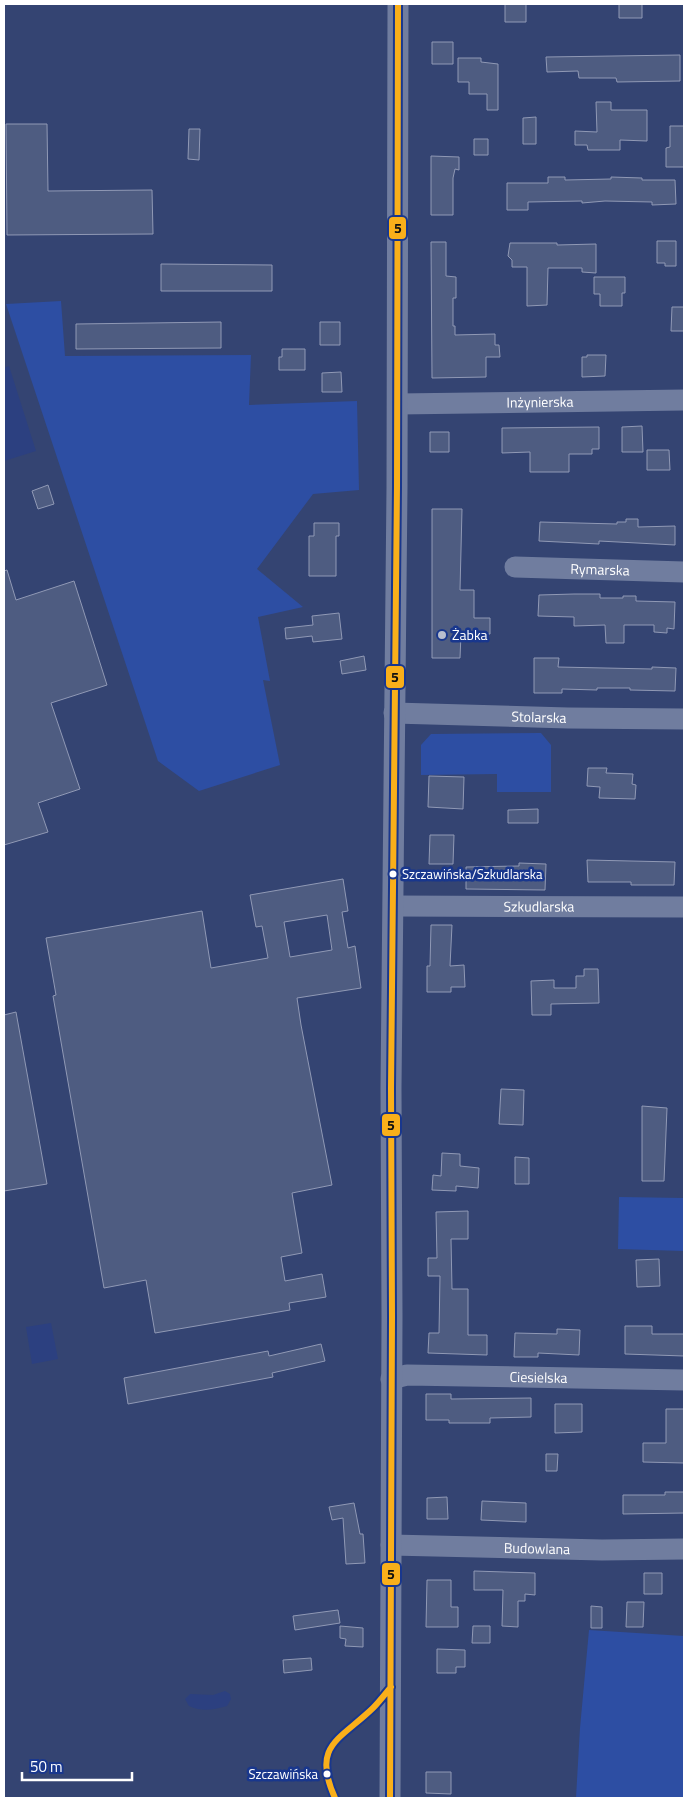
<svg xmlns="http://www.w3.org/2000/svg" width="688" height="1802" font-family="'Titillium Web',sans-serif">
	<rect width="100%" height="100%" fill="#344472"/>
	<path fill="#2d4ea3" d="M61 301 65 356 251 355 249 405 357 401 359 490 313 494 257 569 303 607 258 617 270 681 263 680 280 765 199 791 158 761 6 304Z
		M541 733 551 745V792H497V774L421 775V745L431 734Z
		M619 1197 684 1198V1251L618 1249Z
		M589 1630 684 1636V1798H576L580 1728Z"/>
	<path fill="#2c4080" d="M9 366 36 451 4 461V368Z
		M51 1323 58 1359 32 1364 26 1327Z
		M225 1691 230 1694 231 1699 227 1706C212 1710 203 1712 189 1706L185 1699 190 1694 213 1695Z"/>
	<path fill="#4e5c81" stroke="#9099b5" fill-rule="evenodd" d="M505 4H526V22H505Z
		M619 4H642V18H619Z
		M432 42H453V64H432Z
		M680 55V81L617 82 616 78H579L578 71 547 72 546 57Z
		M458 58H481V62L498 64V110H487V94H469V82H458Z
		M596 102H611V110H647V141L620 140V150H588L587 145H575V131L597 132Z
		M536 117V144H523V118Z
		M6 124H47L48 191 152 190 153 234 7 235Z
		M670 126H684V167H666V148L670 147Z
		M189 129H200L199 160 188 159Z
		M474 139H488V155H474Z
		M431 156 459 157V170L455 169 453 178V215H431Z
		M548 177H565V180L611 179V177L642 178V180H675L676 204 652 205V202L605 201 582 203V201L528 202V210H507V183H548Z
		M657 241H676V266H665V263H657Z
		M431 242H446V276L456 277V298H453V326H455V335L495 334V345H499L500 357H486V377L432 378Z
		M510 243H557V245L596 244V273L582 272V268H548L547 305 527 306V267H512V260L508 256Z
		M161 264 272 265V291H161Z
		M594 277H625V293H622V306H600V294H594Z
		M672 307H684V331H671Z
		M221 322V348L76 349V324Z
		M320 322H340V345H320Z
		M282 349H305V370H279V357H282Z
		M587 355H606L605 376 582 377V357H587Z
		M341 372 342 392H322V373Z
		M642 426 643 452H622V427Z
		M599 427V449H592V454H569V472H530V452L502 453V428Z
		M430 432H449V452H430Z
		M647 450H669L670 470H647Z
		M48 485 54 504 38 509 32 491Z
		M432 509H462L460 590H474V618H490V634H461L460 658H432Z
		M626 519H638V527L675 526V545L599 541V544L539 541 540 522 617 524V522H626Z
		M314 523H339V536H336V576H309V536H314Z
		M7 570 16 600 74 581 107 685 51 703 80 789 38 803 48 832 4 845V571Z
		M574 594H600V598H623V596H636V601L675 602 674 629 667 628V633L654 632V625H624V643H606L605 625 574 626V617L538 616 539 595Z
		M339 613 342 639 313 642 312 636 286 639 285 628 313 625 312 616Z
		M364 656 366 670 342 674 340 661Z
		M534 658H559L558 667 652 669V667L676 668 675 691 630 690V688H597V690L562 689V693H534Z
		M588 768H607L606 773 633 774 632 784 636 785 635 799 599 798 600 787 587 786Z
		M429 776 464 777 463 809 428 807Z
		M538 809V823H508V810Z
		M430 835H454L453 864H429Z
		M587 860 675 862 674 885H631V882H588Z
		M519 863 546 864 545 890 466 889V867L519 866Z
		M343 879 348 911 342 912 348 948 355 946 361 988 297 998 301 1025 332 1185 292 1193 302 1253 281 1257 285 1281 322 1274 326 1297 289 1303 290 1310 155 1333 146 1280 104 1288 53 996 56 995 46 938 202 911 211 968 268 958 262 926 256 927 250 895ZM327 915 332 950 290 957 284 922Z
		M431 925H452L450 966 464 965 465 987H451V992H427V966H430Z
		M584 969H598L599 1003 551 1004V1015H532L531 981 554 980V988H576V976H584Z
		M16 1012 47 1184 4 1191V1015Z
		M501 1089 524 1090 523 1125 499 1124Z
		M642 1106 667 1108 664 1181H642Z
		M442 1153 460 1154V1166L479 1168 478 1188 456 1186V1191L432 1190 433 1175 441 1176Z
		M515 1157 529 1158V1184H515Z
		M468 1211V1239H451L452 1289H468V1335H487V1355L428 1353 429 1333H439L440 1276H428V1258H437L436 1212Z
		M659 1259 660 1286 637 1287 636 1260Z
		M625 1326H652V1334H684V1356L625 1354Z
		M557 1329 580 1330 579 1355 538 1353V1357H514L515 1333 557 1334Z
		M321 1344 325 1361 272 1373 273 1377 128 1404 124 1378 268 1351 269 1356Z
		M426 1394H451V1399L531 1398V1417L490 1418V1423H449V1420H426Z
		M555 1404H582V1432L555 1433Z
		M666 1409H684V1463L643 1462V1443H666Z
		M546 1454H558L557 1471H546Z
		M665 1492H684V1513L623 1514V1495H665Z
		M447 1497 448 1519H427V1498Z
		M482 1501 526 1503V1522L481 1520Z
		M354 1503 360 1534H363L365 1563 346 1564 343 1518 332 1520 329 1507Z
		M474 1571 535 1573V1595L525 1594V1601H518V1627L502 1626 503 1590H474Z
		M644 1573H662V1594H644Z
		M427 1580H451V1607H458V1627H426Z
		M627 1602H644L643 1627H626Z
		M591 1606 602 1607V1628H591Z
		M338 1610 340 1623 295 1630 293 1616Z
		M340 1626 363 1628V1647L345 1646 346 1639 340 1638Z
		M473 1626H490V1643H472Z
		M437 1649 465 1650V1667H456V1673H437Z
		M311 1658 312 1670 284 1673 283 1660Z
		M426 1772H451V1794L426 1793Z"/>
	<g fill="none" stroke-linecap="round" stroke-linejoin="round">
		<g stroke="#707d9f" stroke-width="21">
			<path id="s1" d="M398 404 684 400"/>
			<path id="s2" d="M515 567 684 572"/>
			<path id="s3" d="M394 713 568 718 684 719"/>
			<path id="s4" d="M394 906 684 907"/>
			<path id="s5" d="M391 1379 407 1375 684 1380"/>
			<path id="s6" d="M391 1545 602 1550 684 1549"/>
			<path d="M390 1798 392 1317 391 1088 397 487 398 4"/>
		</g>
		<defs>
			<path id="bus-1" d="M335 1798C311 1745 340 1740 373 1708 380 1701 385 1694 391 1687
				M390 1798 392 1317 391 1088 397 487 398 4"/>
		</defs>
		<use href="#bus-1" stroke="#19378d" stroke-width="10"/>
		<use href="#bus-1" stroke="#f9af1a" stroke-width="6"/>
	</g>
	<circle fill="#b8bece" stroke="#19378d" stroke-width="2" cx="442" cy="635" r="5"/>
	<g fill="#fff" stroke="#19378d" stroke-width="2">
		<circle cx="393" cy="874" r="4.5"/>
		<circle cx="327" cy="1774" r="4.5"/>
	</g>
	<g text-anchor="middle" stroke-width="5" stroke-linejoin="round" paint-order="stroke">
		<g font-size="13" fill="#fff" stroke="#19378d" text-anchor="start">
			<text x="402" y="879">Szczawińska/Szkudlarska</text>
			<text x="318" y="1779" text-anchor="end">Szczawińska</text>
		</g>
		<g font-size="14" fill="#fff" stroke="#19378d">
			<text dy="5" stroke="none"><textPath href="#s1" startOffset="142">Inżynierska</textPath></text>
			<text dy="5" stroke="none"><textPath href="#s2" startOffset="85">Rymarska</textPath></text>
			<text dy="5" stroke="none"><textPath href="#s3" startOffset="145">Stolarska</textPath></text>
			<text dy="5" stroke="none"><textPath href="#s4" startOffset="145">Szkudlarska</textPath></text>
			<text dy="5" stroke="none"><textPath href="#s5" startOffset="148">Ciesielska</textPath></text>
			<text dy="5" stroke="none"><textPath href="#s6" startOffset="146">Budowlana</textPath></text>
		</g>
		<g font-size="14" fill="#fff" stroke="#19378d" text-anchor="start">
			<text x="452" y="640">Żabka</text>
		</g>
	</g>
	<g stroke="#19378d" stroke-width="2">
		<rect x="388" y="216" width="19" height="24" rx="5" fill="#f9af1a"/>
		<rect x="385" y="665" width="20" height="24" rx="5" fill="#f9af1a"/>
		<rect x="381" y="1113" width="20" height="24" rx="5" fill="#f9af1a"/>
		<rect x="381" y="1562" width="20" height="24" rx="5" fill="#f9af1a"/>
	</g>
	<g font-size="14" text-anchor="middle" font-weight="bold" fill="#111">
		<text x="398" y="233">5</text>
		<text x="395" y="682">5</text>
		<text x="391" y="1130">5</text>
		<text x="391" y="1579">5</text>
	</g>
	<rect width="688" height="1802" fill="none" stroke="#ffffff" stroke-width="10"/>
	<path d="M22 1772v8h110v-8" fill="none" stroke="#ffffff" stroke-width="2.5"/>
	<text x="30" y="1772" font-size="15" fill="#ffffff" stroke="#19378d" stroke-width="4" paint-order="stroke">50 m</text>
</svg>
